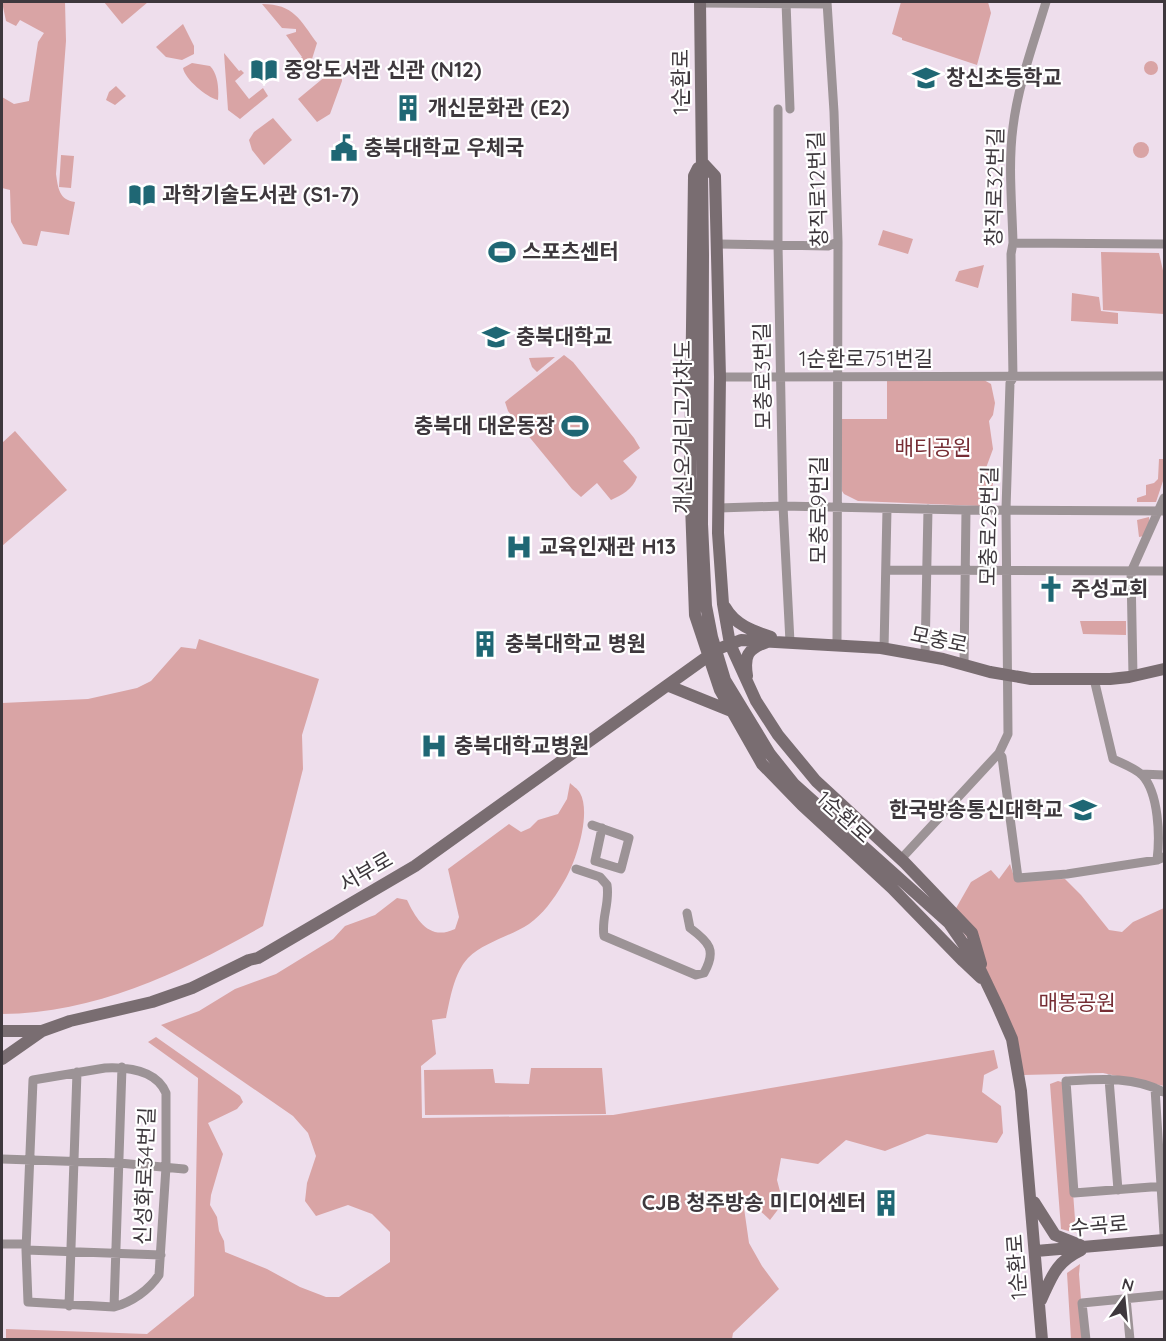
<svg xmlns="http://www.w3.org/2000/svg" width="1166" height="1341" font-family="Quicksand,'Noto Sans KR',sans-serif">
	<rect width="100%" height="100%" fill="#eedeec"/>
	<path fill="#d9a4a5" d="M2 2H65L66 41 56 174C58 188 59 200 75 202L69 235 41 231 37 246 23 244 11 222 10 190 2 188V97L14 104 29 101 38 42 44 33 20 20 16 26 6 21Z
		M104 2H148L122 24Z
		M901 2H988L991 13 977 65 902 40V38L892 34Z
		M262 4C294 4 300 20 317 43L312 59 295 75 291 74 287 69 302 57 286 35 296 32V29L282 28Z
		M183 24 194 46V54L182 60 166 57 156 47Z
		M224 53 239 71 241 70 244 73 235 81 249 99 263 88 268 96 240 119 228 110Z
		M1144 68a7 7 0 1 1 14 0a7 7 0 1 1-14 0Z
		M192 63 210 66C218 74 219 89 218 100 206 97 185 79 183 68Z
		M338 66H341L342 81 330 114 317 122 298 99Z
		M116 86 126 96 115 105 106 100 109 92Z
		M273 118 292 140 264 165 252 150 249 140 254 132Z
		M1133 150a8 8 0 1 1 16 0a8 8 0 1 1-16 0Z
		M61 155 74 156 71 188 59 187Z
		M883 230 913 239 908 254 878 245Z
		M1101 252 1159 253 1164 275V314L1103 310Z
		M984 265 978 288 955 281 959 271Z
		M1072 293 1099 297 1101 311 1118 313V324L1071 321Z
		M564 355 573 362 634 438 640 448 623 461 637 477C633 489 622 495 611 500L597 483 581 497 572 489 508 411 505 402Z
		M555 357 537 372 532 367 529 358Z
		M887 379 984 380 991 384 995 403 993 415 989 421 993 449 986 468 993 483 991 498H981L980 506 858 501 844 494 842 491 840 419H887Z
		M15 431 67 490 2 546V443Z
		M1159 459H1164V478L1156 502H1137V498L1146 495V485L1154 483 1158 479Z
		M1149 517 1150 524 1144 536 1139 537 1137 520Z
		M1080 621H1126V635L1083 634Z
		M199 639 319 679 302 735 303 769 263 926C182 972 97 1013 2 1014V703L88 699 137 688 151 681 181 647 196 649Z
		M570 783C573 786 578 789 580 793 592 814 575 866 562 885 554 899 542 915 529 924 511 936 484 942 468 958 454 973 450 999 446 1018L432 1020 436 1054 421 1066 422 1118 613 1115 994 1050 998 1068 984 1075 982 1092 1001 1106 1003 1133 997 1143 927 1134 885 1151 846 1140 818 1164 781 1158 777 1180 783 1203 770 1220 742 1194 749 1243 762 1266 779 1289 733 1333 732 1339H6V1329L147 1334 194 1296 198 1078 148 1042 156 1037 240 1096 243 1102 237 1109 208 1123 223 1154 211 1195 210 1205 217 1217 219 1231 224 1241 225 1252 267 1269 300 1287 326 1297H339L390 1262V1232L372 1214 348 1205 316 1216 305 1201 307 1183 316 1156 308 1133 293 1116 161 1025 199 1011 235 989 276 974 333 939 345 926 375 915 397 898 407 900C417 921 430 941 455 929L459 917 448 869 509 824 521 832 530 828 538 820 558 814 567 799Z
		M1010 864 1015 880 1065 879 1081 895 1109 930 1122 932 1133 922 1164 908V1086L1103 1073 1023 1075 969 940 951 917 971 882 991 870 999 879Z
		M531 1068H602L606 1114 425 1115 424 1070 493 1069 495 1083 529 1084Z
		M1058 1081 1065 1083 1076 1233 1061 1229 1050 1084Z
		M1080 1264 1079 1274 1084 1339H1071L1067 1273Z"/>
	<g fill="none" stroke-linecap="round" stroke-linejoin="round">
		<path stroke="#9c9396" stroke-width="9" d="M786 2 790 109
			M827 2 834 112 838 242 837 644
			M1046 2C1034 42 1018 85 1013 127 1008 165 1012 204 1013 243L1011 254 1013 378 1010 383 1006 509 1008 734 999 753 1002 757 1018 878 1067 874 1157 860 1164 857
			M700 3 827 4
			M778 109V244L783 506 790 642
			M1013 243 1164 244
			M718 244 828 246 838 242
			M720 377 1164 376
			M719 508 783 506 966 510 1164 511
			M887 570 1164 571
			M884 649 887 509
			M925 656 928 509
			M964 665 966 510
			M1133 676 1131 572 1164 498
			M1094 679 1113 759C1121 763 1135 768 1142 775 1159 793 1160 837 1157 860
			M1141 774 1164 775
			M592 825 629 838 621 869 595 861 602 828
			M901 859 999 753
			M576 869 600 877 607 885C610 904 601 918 604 936L696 975 704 973C717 950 709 942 690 928L687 913
			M105 1068C127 1067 156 1070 166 1093V1167L159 1275C149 1290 132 1302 114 1307L28 1302 26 1250 33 1080Z
			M1109 1079 1118 1190
			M1155 1088 1164 1234
			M1164 1092C1133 1076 1100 1079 1066 1081L1074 1193 1164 1186
			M2 1159 119 1163 184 1169
			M2 1244H26
			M26 1250 161 1255
			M1126 1298 1130 1340
			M69 1306 77 1072
			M114 1307 122 1067
			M1086 1340 1082 1303 1164 1295"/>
		<path stroke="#796d71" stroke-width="12" d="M700 2 703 255 702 524 706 606 712 637 725 680 770 754 794 784 949 923 978 965 998 1007 1012 1039 1021 1091 1042 1340
			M702 162 715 176 720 377 718 533 723 604 730 644 756 701 778 735 816 781 905 863 972 933 981 964
			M698 168 694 176 690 477 695 615 720 690 762 764 802 805 892 888 963 961 981 978
			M725 607C735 625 753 631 771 637
			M747 676C744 656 747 649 767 642
			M669 686 731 711
			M2 1031H42L70 1021 152 1002 192 988 249 960 258 958 415 866 718 649 741 640 881 648 943 659 990 672 1031 679H1110L1129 677 1164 669
			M2 1059 42 1031
			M1034 1202 1055 1235 1080 1245
			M1036 1251 1164 1240
			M1041 1300C1052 1276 1056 1262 1081 1250"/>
	</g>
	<defs>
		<symbol id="library-bare" viewBox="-9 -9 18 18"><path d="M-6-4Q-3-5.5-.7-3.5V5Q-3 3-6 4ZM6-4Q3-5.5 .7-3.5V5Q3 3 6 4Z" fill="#1f6774" stroke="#fff" stroke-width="2.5" paint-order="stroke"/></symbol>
		<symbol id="school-bare" viewBox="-9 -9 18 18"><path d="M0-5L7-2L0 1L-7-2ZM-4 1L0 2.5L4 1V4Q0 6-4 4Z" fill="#1f6774" stroke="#fff" stroke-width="2.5" paint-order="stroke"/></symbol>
		<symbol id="building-bare" viewBox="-9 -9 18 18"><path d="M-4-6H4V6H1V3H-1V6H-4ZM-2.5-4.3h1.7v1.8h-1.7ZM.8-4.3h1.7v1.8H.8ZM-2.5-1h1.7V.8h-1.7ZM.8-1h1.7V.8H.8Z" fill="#1f6774" stroke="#fff" stroke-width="2.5" paint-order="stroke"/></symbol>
		<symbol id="civic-bare" viewBox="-9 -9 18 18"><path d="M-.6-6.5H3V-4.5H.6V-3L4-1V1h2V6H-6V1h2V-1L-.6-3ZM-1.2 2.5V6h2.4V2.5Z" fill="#1f6774" stroke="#fff" stroke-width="2.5" paint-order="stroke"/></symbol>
		<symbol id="stadium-bare" viewBox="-9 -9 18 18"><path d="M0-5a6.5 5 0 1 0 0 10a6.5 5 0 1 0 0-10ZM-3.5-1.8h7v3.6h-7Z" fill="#1f6774" stroke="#fff" stroke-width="2.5" paint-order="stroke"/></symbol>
		<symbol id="university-bare" viewBox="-9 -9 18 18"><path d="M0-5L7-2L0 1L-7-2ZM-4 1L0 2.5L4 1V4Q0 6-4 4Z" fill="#1f6774" stroke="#fff" stroke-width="2.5" paint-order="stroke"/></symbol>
		<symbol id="hospital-bare" viewBox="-9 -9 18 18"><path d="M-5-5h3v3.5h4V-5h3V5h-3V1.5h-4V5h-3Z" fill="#1f6774" stroke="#fff" stroke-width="2.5" paint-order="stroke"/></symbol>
		<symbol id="church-bare" viewBox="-9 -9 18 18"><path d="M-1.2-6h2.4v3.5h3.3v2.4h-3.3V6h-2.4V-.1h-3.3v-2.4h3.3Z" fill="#1f6774" stroke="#fff" stroke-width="2.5" paint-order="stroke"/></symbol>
	</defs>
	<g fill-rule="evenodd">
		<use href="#library-bare" x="245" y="51" width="38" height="38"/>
		<use href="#school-bare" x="907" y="59" width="38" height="38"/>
		<use href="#building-bare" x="389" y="89" width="38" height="38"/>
		<use href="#civic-bare" x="325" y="129" width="38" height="38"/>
		<use href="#library-bare" x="123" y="176" width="38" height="38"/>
		<use href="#stadium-bare" x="483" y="233" width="38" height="38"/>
		<use href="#university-bare" x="477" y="318" width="38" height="38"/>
		<use href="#stadium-bare" x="556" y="407" width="38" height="38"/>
		<use href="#hospital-bare" x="500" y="528" width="38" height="38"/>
		<use href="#church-bare" x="1032" y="570" width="38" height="38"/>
		<use href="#building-bare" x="466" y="625" width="38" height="38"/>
		<use href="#hospital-bare" x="415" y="727" width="38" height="38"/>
		<use href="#university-bare" x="1064" y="791" width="38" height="38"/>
		<use href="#building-bare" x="867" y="1184" width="38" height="38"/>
	</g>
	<g text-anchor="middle" stroke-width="4.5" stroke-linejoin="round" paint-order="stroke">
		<g font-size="21" font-weight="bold" fill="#3e383d" stroke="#fff" text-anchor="start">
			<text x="284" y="77">중앙도서관 신관 (N12)</text>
			<text x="946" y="85">창신초등학교</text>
			<text x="428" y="115">개신문화관 (E2)</text>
			<text x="364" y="155">충북대학교 우체국</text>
			<text x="162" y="202">과학기술도서관 (S1-7)</text>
			<text x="522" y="259">스포츠센터</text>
			<text x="516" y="344">충북대학교</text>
			<text x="555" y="433" text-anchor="end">충북대 대운동장</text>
			<text x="539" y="554">교육인재관 H13</text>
			<text x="1071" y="596">주성교회</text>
			<text x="505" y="651">충북대학교 병원</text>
			<text x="454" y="753">충북대학교병원</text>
			<text x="1063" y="817" text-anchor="end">한국방송통신대학교</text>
			<text x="866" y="1210" text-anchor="end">CJB 청주방송 미디어센터</text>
		</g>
		<g font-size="21" fill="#3e383d" stroke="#fff">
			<text transform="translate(681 82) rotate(-90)" y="7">1순환로</text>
			<text transform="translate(995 187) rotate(-89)" y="7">창직로32번길</text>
			<text transform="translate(818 189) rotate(-92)" y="7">창직로12번길</text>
			<text x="866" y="366">1순환로751번길</text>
			<text transform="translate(763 376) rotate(-91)" y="7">모충로3번길</text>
			<text transform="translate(683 427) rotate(-90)" y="7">개신오거리고가차도</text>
			<text transform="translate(819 510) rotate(-90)" y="7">모충로9번길</text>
			<text transform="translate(989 526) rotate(-89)" y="7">모충로25번길</text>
			<text transform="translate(939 640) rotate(12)" y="7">모충로</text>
			<text transform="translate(844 817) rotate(42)" y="7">1순환로</text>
			<text transform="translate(366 872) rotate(-30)" y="7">서부로</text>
			<text transform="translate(145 1176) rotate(-88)" y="7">신성화로34번길</text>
			<text transform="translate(1099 1226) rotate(-5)" y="7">수곡로</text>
			<text transform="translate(1017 1267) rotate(-94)" y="7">1순환로</text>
		</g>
		<g font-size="21" fill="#762d34" stroke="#fff">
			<text x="933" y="455">배티공원</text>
			<text x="1077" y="1010">매봉공원</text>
		</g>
	</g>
	<rect width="1166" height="1341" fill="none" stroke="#3e383d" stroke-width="6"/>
	<g transform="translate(1124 1299) rotate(15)" stroke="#ffffff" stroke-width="4.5" paint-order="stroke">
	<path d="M0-4.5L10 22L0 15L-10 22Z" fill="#3e383d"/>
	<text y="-9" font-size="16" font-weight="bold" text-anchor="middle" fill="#3e383d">N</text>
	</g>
</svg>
